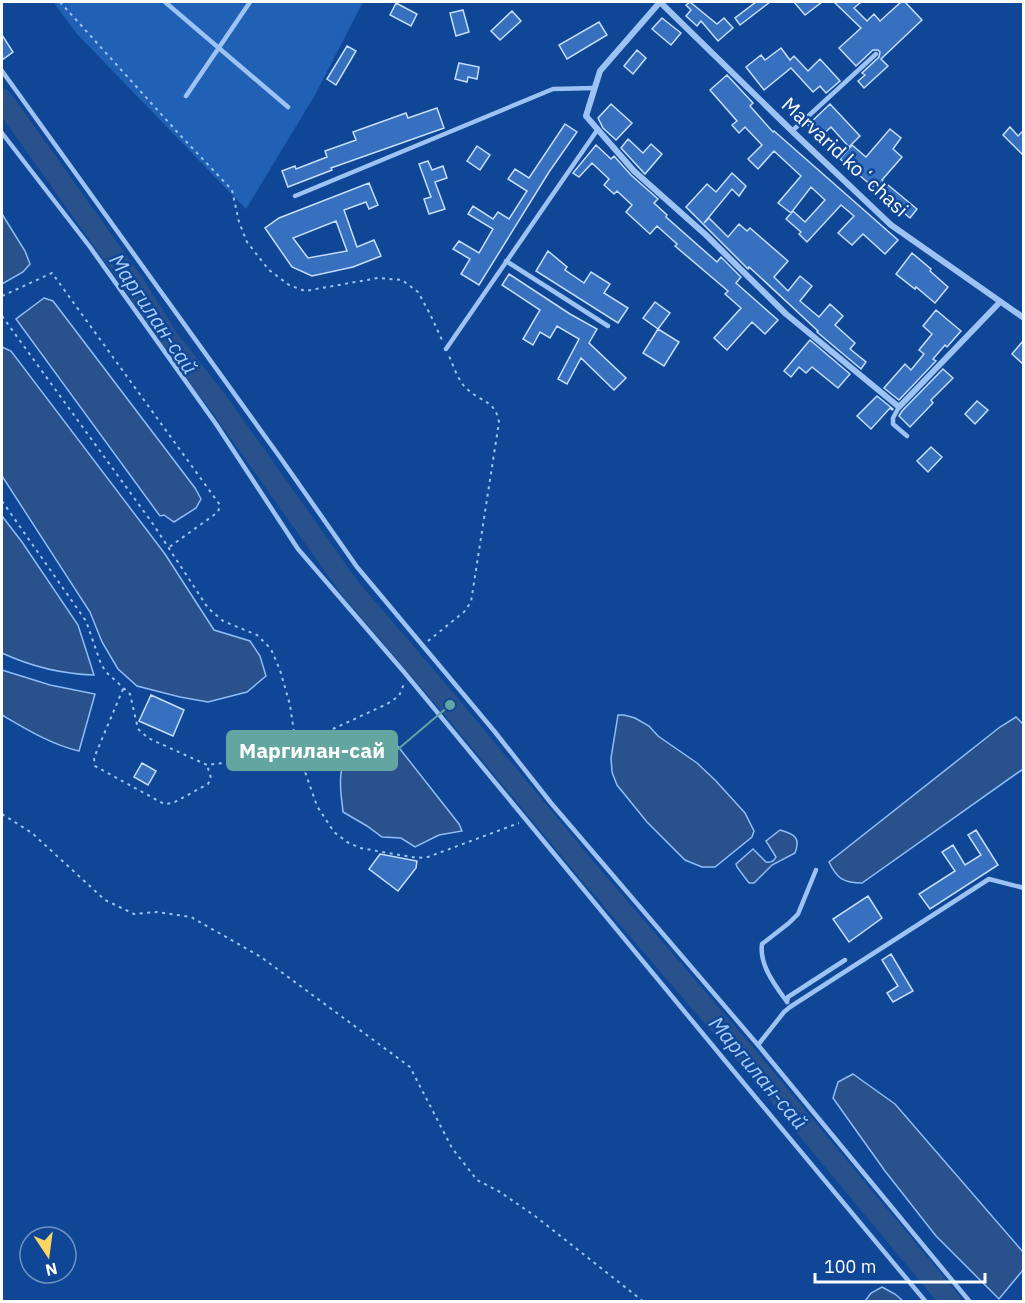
<svg xmlns="http://www.w3.org/2000/svg" width="1025" height="1303" font-family="'IBM Plex Sans',sans-serif">
	<rect width="100%" height="100%" fill="#0f4796"/>
	<path fill="#2060b5" d="M53 2H363L315 95 246 209 77 34Z"/>
	<path fill="#29528d" stroke="#8fbdf8" stroke-width="1.5" d="M2 214 25 251 30 264 23 272 2 284Z
		M44 298 53 301 195 488 201 499 196 508 174 522 164 515 160 516 16 319Z
		M2 347 11 351 165 554 214 630 250 641 260 656 266 676 247 692 208 702 180 697 137 686 118 669 102 642 90 612 2 476Z
		M2 516 22 542 78 625 94 675C63 674 30 666 2 653Z
		M2 670 50 685 95 694 79 751C52 745 26 729 2 715Z
		M618 715H624L635 718 649 726 658 736 697 763 716 781 745 813 754 831 752 837 715 867H702L685 860 647 822 617 785 612 772 611 758Z
		M1016 717 1023 724V769L862 883C844 883 837 879 829 862L1000 727Z
		M389 735 459 824 462 831 439 835 415 847 401 838 382 837 367 826 343 812C342 799 338 782 342 769 346 758 356 748 364 738Z
		M780 830C794 834 801 837 795 853L772 865 754 883H749L737 867 736 864 753 849 766 862C771 863 774 861 776 857L766 841Z
		M853 1074 895 1104 1023 1252V1270L999 1299 936 1236 885 1171 833 1098 838 1082Z
		M882 1287 895 1294 903 1301H865L871 1293Z"/>
	<g fill="none" stroke-linecap="round" stroke-linejoin="round">
		<path stroke="#29528d" stroke-width="21" d="M2 99 136 287 169 340 217 401 349 587 450 705 586 869 744 1053 951 1302"/>
	</g>
	<path fill="#3770be" stroke="#c5defe" stroke-width="1.5" fill-rule="evenodd" d="M690 2 717 24 724 18 733 28 718 41 701 21 697 26 686 16 691 10 686 5Z
		M756 2H770L740 25 735 18Z
		M794 2H822L805 15Z
		M834 2H861L854 8 867 21 874 14 880 21 901 2H905L922 20 881 59 888 66 864 88 858 81 865 75 862 73 879 57 880 52 878 50H873L856 66 839 48 861 28Z
		M396 3 417 14 411 26 390 15Z
		M463 10 469 32 456 36 450 13Z
		M512 11 521 21 500 40 491 31Z
		M662 18 681 33 671 45 652 29Z
		M599 22 607 35 567 59 559 45Z
		M2 35 13 52 2 60Z
		M347 46 356 51 336 85 327 79Z
		M781 48 790 60 794 56 808 71 820 59 840 81 826 93 820 86 813 92 791 68 764 90 746 67 761 55 765 60Z
		M637 50 646 58 633 74 624 66Z
		M459 63 479 67 477 79 468 77 467 82 455 79Z
		M727 75 753 103 750 106 773 132 774 131 898 240 885 254 863 234 852 245 838 233 854 216 841 205 807 242 799 234 801 232 786 219 793 211 805 222 825 200 811 187 791 213 778 203 801 176 774 151 758 169 748 159 762 145 745 127 739 133 732 125 737 121 710 90Z
		M611 104 632 123 616 140 603 128 598 118Z
		M830 104 860 136 849 147 831 127 820 137 808 125Z
		M437 108 444 128 331 168 332 170 288 187 282 171 295 166 296 169 327 157 325 151 356 140 353 132 406 113 408 118Z
		M565 124 577 132 549 172 479 285 461 274 470 259 453 249 459 241 479 253 493 229 468 214 473 206 493 219 498 212 509 219 527 191 508 179 515 169 529 178Z
		M1010 127 1018 136 1023 131V155L1003 135Z
		M890 129 901 138 893 149 902 157 882 180 917 209 910 218 840 159 852 145 866 157Z
		M628 139 643 153 651 144 662 154 645 174 621 148Z
		M596 145 611 159 614 156 631 175 658 199 654 203 667 215 666 217 717 262 721 257 741 277 736 283 778 320 765 334 752 322 727 350 714 338 741 308 725 294 728 291 675 246 677 244 657 226 650 234 626 212 632 205 617 191 614 194 604 185 609 179 592 163 579 177 573 173Z
		M477 146 490 155 480 170 467 161Z
		M428 161 432 170 443 166 447 178 435 182 445 209 429 214 424 199 431 197 419 164Z
		M732 173 746 186 739 196 732 189 704 223 709 218 728 237 739 224 747 231 750 228 788 261 774 277 788 291 800 276 812 286 800 301 819 317 830 304 843 316 835 325 855 343 850 349 866 362 861 369 817 332 818 331 760 277 749 267 748 269 686 207 707 184 716 192Z
		M369 183 378 205 369 209 366 202 344 210 357 247 374 240 381 256 353 267 312 276 292 267 265 228 279 218ZM336 221 347 251 308 258 293 238Z
		M548 251 567 267 565 270 584 283 591 272 610 284 604 293 628 308 618 323 536 271Z
		M912 253 931 269 930 271 948 287 935 303 916 287 915 289 896 274Z
		M509 274 570 314 597 329 589 343 626 378 614 390 581 358 567 384 558 379 579 339 557 326 550 338 540 332 533 345 523 339 540 310 502 285Z
		M655 302 670 313 658 329 643 318Z
		M936 310 961 331 947 347 945 345 933 359 936 361 899 400 884 388 905 364 911 370 924 354 919 350 932 334 923 326Z
		M658 329 679 342 664 366 643 353Z
		M810 340 850 374 838 388 812 367 806 373 799 367 791 377 784 371Z
		M1023 341V364L1012 354Z
		M943 369 953 378 931 400 933 403 910 427 899 416 902 411Z
		M877 396 893 409 892 410 890 408 871 429 857 416Z
		M977 401 988 410 975 424 965 414Z
		M931 447 942 457 928 472 917 461Z
		M151 695 184 710 173 736 139 721Z
		M142 763 156 771 148 785 134 777Z
		M976 830 998 865 930 909 919 894 955 871 942 852 953 845 965 865 981 855 968 835Z
		M380 854 417 861 416 868 398 891 369 869Z
		M868 896 882 918 849 942 833 919Z
		M891 954 913 991 893 1002 887 993 898 986 882 960Z"/>
	<g fill="none" stroke-linecap="round" stroke-linejoin="round">
		<path stroke="#9dc3f4" stroke-width="2" stroke-dasharray="3 4.5" stroke-linecap="butt" d="M60 2 180 135 232 190 239 222 247 242 269 270 289 285 305 291 378 278 402 280 418 292 430 314 443 342
			M2 296 52 273 220 505 218 512 168 548
			M2 316 153 524 208 608 223 621 257 635 271 649 280 670 290 705 296 746 317 806 334 832 347 842 360 848 417 858 428 857 519 823
			M2 501 86 621 101 664 106 672 130 694 138 729 148 738 207 765 239 761 296 746 387 704 399 696 404 684
			M428 641 464 612 471 602 499 422C495 400 482 403 467 389 458 381 454 367 449 356
			M123 689 94 758 95 766 164 804 173 803 208 784 211 778 207 765
			M2 814 32 833 105 900 134 914 157 912 191 917 261 957 410 1067 452 1148 477 1180 500 1192 535 1216 644 1302"/>
		<path stroke="#9dc3f4" stroke-width="4.5" d="M165 2 288 107
			M2 71 282 460 357 567 495 732 551 803 758 1045 970 1302
			M186 96 250 2
			M792 131 876 54
			M2 133 90 247 216 424 298 549 404 672 727 1063 926 1302
			M295 196 553 89 595 88
			M506 261 608 326
			M446 349 598 129
			M899 407 893 418V424L907 436
			M787 1002C775 985 759 965 762 944L789 923 798 914 816 870
			M787 1002 788 997 845 960
			M758 1045 784 1012 790 1007 989 879 1024 888"/>
		<path stroke="#9dc3f4" stroke-width="6" d="M660 2 600 71 586 116 634 171 706 235 786 314 899 407 1000 302
			M660 2 792 131 891 225 1024 318"/>
	</g>
	<g text-anchor="middle" stroke-width="5" stroke-linejoin="round" paint-order="stroke">
		<g font-size="20" fill="#fff" stroke="#0f4796">
			<text transform="translate(845 157) rotate(43)" y="7">Marvarid koʻchasi</text>
		</g>
		<g font-size="21" font-style="italic" fill="#a9cdfb" stroke="#0f4796">
			<text transform="translate(153 314) rotate(56)" y="7">Маргилан-сай</text>
			<text transform="translate(758 1073) rotate(50)" y="7">Маргилан-сай</text>
		</g>
	</g>
	<path fill="none" stroke="#63a6a1" stroke-width="2" d="M450 705L397 750"/>
	<circle fill="#63a6a1" stroke="#0f4796" stroke-width="2" cx="450" cy="705" r="6"/>
	<rect fill="#63a6a1" stroke="#63a6a1" stroke-width="2" x="227" y="731" width="170" height="39" rx="6"/>
	<g font-size="21" text-anchor="middle" font-weight="bold" fill="#fff">
		<text x="312" y="758">Маргилан-сай</text>
	</g>
	<rect width="1025" height="1303" fill="none" stroke="#ffffff" stroke-width="6"/>
	<g transform="translate(48 1255) rotate(167)"><circle r="28" fill="#0f4796" stroke="#6f91c0" stroke-width="1.5"/>
	<path d="M0-4.5L10 22L0 15L-10 22Z" fill="#ffd561"/>
	<text y="-9" font-size="16" font-weight="bold" text-anchor="middle" fill="#ffffff">N</text>
	</g>
	<path d="M815 1273v9h170v-9" fill="none" stroke="#ffffff" stroke-width="3"/>
	<text x="824" y="1273" font-size="18" fill="#ffffff" stroke="#0f4796" stroke-width="4.5" paint-order="stroke">100 m</text>
</svg>
